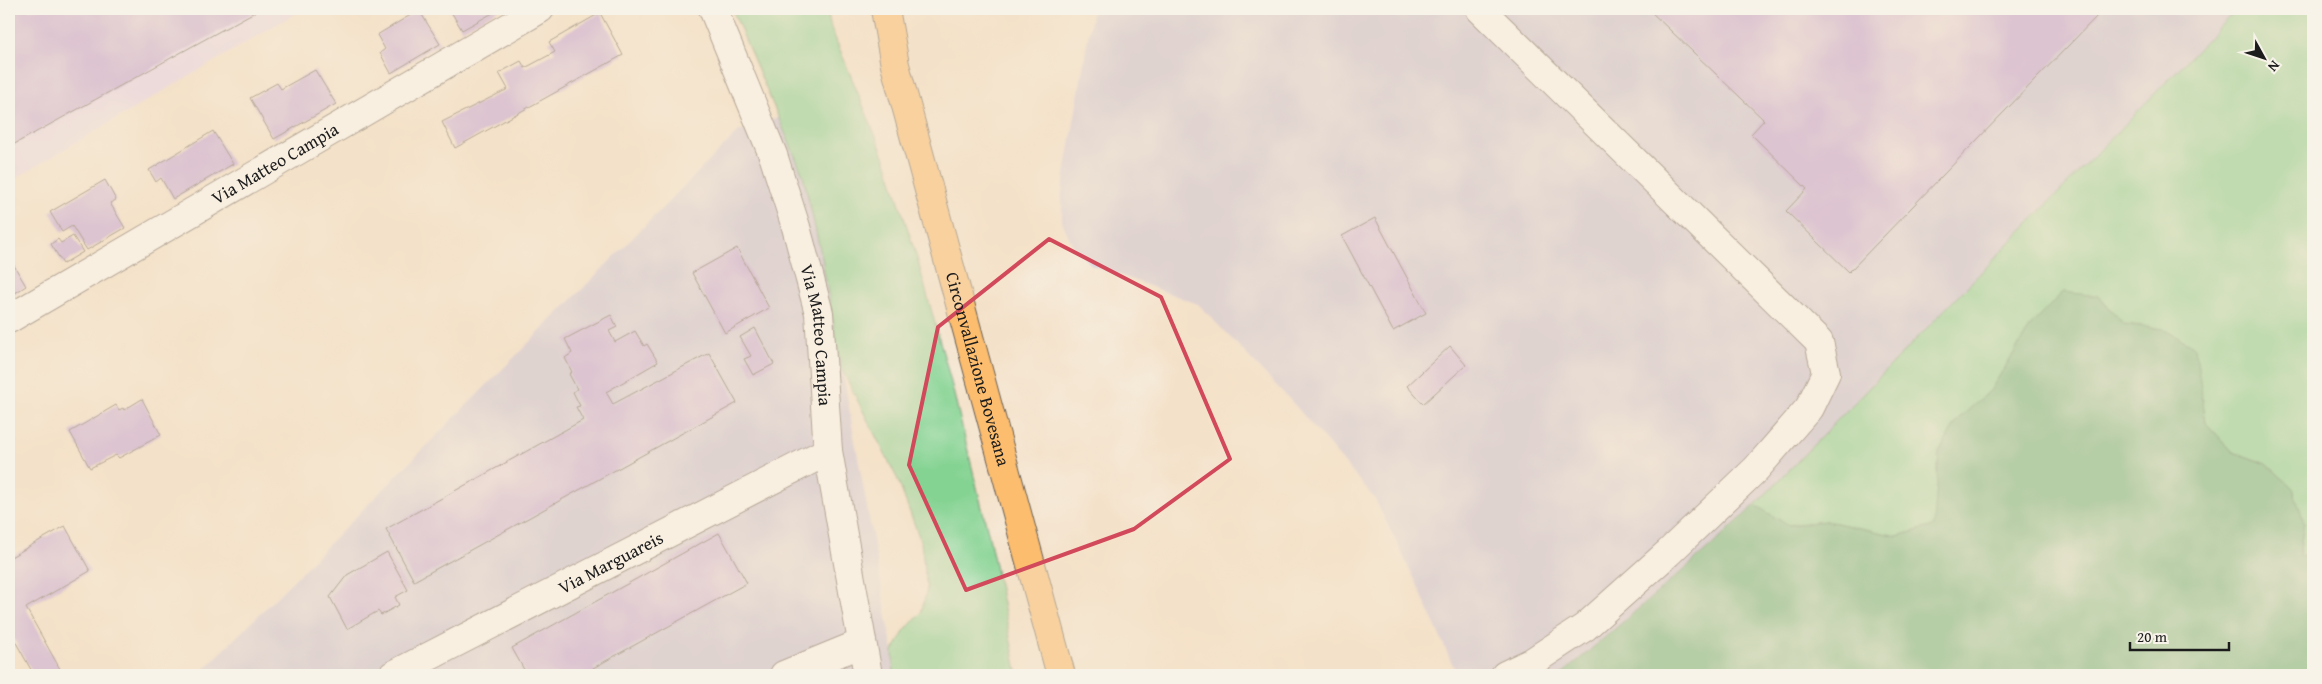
<svg xmlns="http://www.w3.org/2000/svg" width="2322" height="684" font-family="'Gentium Book Plus',serif">
	<rect width="100%" height="100%" fill="#f7f3e8"/>
	<filter id="ink" filterUnits="userSpaceOnUse"><feTurbulence type="fractalNoise" baseFrequency=".02" numOctaves="2"/><feDisplacementMap in="SourceGraphic" scale="10" xChannelSelector="R" yChannelSelector="G"/><feConvolveMatrix kernelMatrix="1 2 1 2 8 2 1 2 1" color-interpolation-filters="sRGB"/></filter>
	<filter id="wash" filterUnits="userSpaceOnUse"><feTurbulence type="fractalNoise" baseFrequency=".0096" numOctaves="4" result="noise"/><feDisplacementMap in="SourceGraphic" scale="20" xChannelSelector="R" yChannelSelector="G"/><feGaussianBlur stdDeviation="1.12" result="paint"/><feColorMatrix in="noise" values="0 0 0 0 0 0 0 0 0 0 0 0 0 0 0 0 0 1.4 0 .05"/><feComposite in="paint" operator="in"/></filter>
	<g filter="url(#wash)">
		<rect width="100%" height="100%" fill="#f4e1c9"/>
		<path fill="#e4d3f1" d="M9 9H303L9 182Z"/>
		<path fill="#c6c0d9" d="M1093 9H2237L1755 505 1709 548 1561 675H1457L1415 580 1375 499 1292 402 1198 304 1092 265 1073 246 1062 221V192Z
			M779 117 803 175 822 258 893 651 894 675H199L738 132Z"/>
		<path fill="#84d393" stroke="#507858" d="M732 9H827L831 28 886 161 917 258 950 378 988 532 1018 675H894L893 651 905 630 921 613 927 589 921 542 897 478 841 368 822 258 803 175Z
			M2237 9H2313V553L2299 556 2304 522 2267 464 2233 452 2206 423 2194 347 2163 329 2124 324 2098 296 2032 324 1990 391 1958 419 1939 453 1935 526 1897 536 1827 521 1788 525 1755 505Z"/>
		<path fill="#6bb57d" stroke="#44684c" d="M2063 292 2098 296 2124 324 2163 329 2195 347 2206 423 2233 452 2267 464 2293 488 2304 522 2299 556 2313 553V675H1561L1709 548 1755 505 1788 525 1827 521 1897 536 1934 526 1939 453 1958 419 1990 391 2032 324Z"/>
		<g id="blocks">
			<path fill="#bf9fda" d="M9 9H260L9 147Z
				M453 9H500L462 30 450 10Z
				M1648 9H2094L2099 14 1849 272 1786 211 1807 189 1751 134 1764 120Z
				M419 10 440 44 391 73 380 53 385 49 377 35Z
				M600 13 623 55 455 148 442 122 508 89 499 73 521 61 525 68 555 52 549 42Z
				M315 70 336 104 274 139 250 98 277 83 281 89Z
				M213 131 233 164 173 199 161 178 156 182 149 170Z
				M105 180 116 200 110 203 125 228 87 250 72 226 62 232 50 212Z
				M1375 218 1426 313 1393 331 1342 236Z
				M73 236 83 252 63 264 51 244 58 239 61 243Z
				M737 248 769 308 725 333 692 273Z
				M9 257 26 286 9 297Z
				M611 315 617 327 609 331 615 342 635 331 644 346 647 344 658 362 606 392 613 404 709 353 737 403 414 581 386 529 583 420 576 407 580 406 573 392 577 389 569 374 572 372 565 358 572 353 565 339Z
				M755 328 774 364 753 375 744 359 751 356 740 337Z
				M1450 346 1466 365 1423 404 1407 386Z
				M142 399 161 435 119 458 116 455 90 468 70 432 116 405 119 410 123 408 124 410Z
				M65 526 90 571 26 608 60 669 49 675H34L9 630V558Z
				M719 533 747 583 593 668 597 675H527L512 648Z
				M387 552 408 590 395 597 399 605 381 615 378 611 347 629 330 597 347 575Z"/>
		</g>
	</g>
	<g filter="url(#ink)">
		<use href="#blocks" fill-opacity="0" stroke="#686159" stroke-width="1"/>
		<g fill="none" stroke-linecap="round" stroke-linejoin="round">
			<defs>
				<g id="minor">
					<path id="s1" d="M713 9 773 155 796 227 819 313 828 451 868 675"/>
					<path d="M1480 9 1819 342 1826 373 1809 408 1756 469 1668 553 1585 627 1532 662 1505 675"/>
					<path id="s2" d="M9 319 540 9"/>
					<path id="s3" d="M393 675 828 451"/>
					<path d="M784 675 862 643"/>
				</g>
				<g id="major">
					<path id="s4" d="M885 9 895 65 1061 675"/>
				</g>
			</defs>
			<use href="#minor" stroke="#686159" stroke-width="30"/>
			<use href="#major" stroke="#686159" stroke-width="30"/>
			<use href="#minor" stroke="#fff" stroke-width="28"/>
			<use href="#major" stroke="#fcbd6e" stroke-width="28"/>
		</g>
	</g>
	<path d="M0 0H2322V684H0ZM1049 239 1161 297 1230 459 1134 529 966 590 909 465 938 327Z" fill="#f4e1c9" fill-opacity=".55" fill-rule="evenodd"/>
	<path fill="none" stroke="#d1495b" stroke-width="4" stroke-linejoin="round" d="M1049 239 1161 297 1230 459 1134 529 966 590 909 465 938 327Z"/>
	<g text-anchor="middle" stroke-width="5" stroke-linejoin="round" paint-order="stroke">
		<g font-size="18" fill="#1c1c1c" stroke="#f7f3e8">
			<text dy="6" stroke="none"><textPath href="#s2" startOffset="308">Via Matteo Campia</textPath></text>
			<text dy="6" stroke="none"><textPath href="#s1" startOffset="344">Via Matteo Campia</textPath></text>
			<text dy="6" stroke="none"><textPath href="#s4" startOffset="372">Circonvallazione Bovesana</textPath></text>
			<text dy="6" stroke="none"><textPath href="#s3" startOffset="245">Via Marguareis</textPath></text>
		</g>
	</g>
	<rect width="2322" height="684" fill="none" stroke="#f7f3e8" stroke-width="30"/>
	<g transform="translate(2264 58) rotate(130)" stroke="#f7f3e8" stroke-width="4" paint-order="stroke">
	<path d="M0-4L9 19L0 12L-9 19Z" fill="#1c1c1c"/>
	<text y="-8" font-size="14" font-weight="bold" text-anchor="middle" fill="#1c1c1c">N</text>
	</g>
	<path d="M2130 642v8h99v-8" fill="none" stroke="#1c1c1c" stroke-width="2.5"/>
	<text x="2137" y="642" font-size="15" fill="#1c1c1c" stroke="#f7f3e8" stroke-width="4" paint-order="stroke">20 m</text>
</svg>
